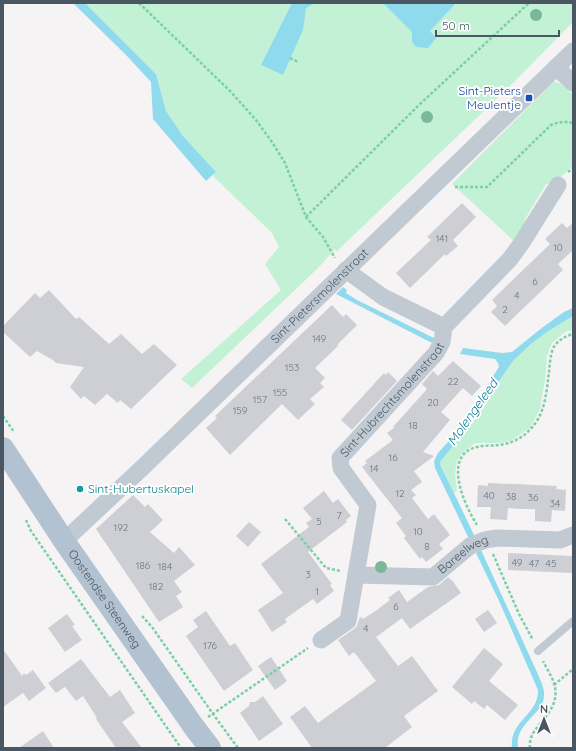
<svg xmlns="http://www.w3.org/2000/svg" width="576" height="751" font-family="Quicksand,sans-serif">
	<rect width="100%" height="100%" fill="#f5f3f3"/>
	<path fill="#c3f1d5" d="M85 3H573V22L509 87 336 252 335 249 318 268 192 388 181 379 281 290 265 264 279 247 272 233 213 176 216 172 183 136 166 111 156 74Z
		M553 82C562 82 567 89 573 95V165L555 183 546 184 525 219 526 226 514 241 452 184Z
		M573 316V330L565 332 552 343 547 356 545 380 540 409 530 428 510 441 500 443H475L463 452 457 461 455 474 457 490 454 493 441 467 440 462 444 456 513 361 531 344 547 332Z"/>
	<path fill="#90daee" d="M73 3H85L156 74 166 111 183 136 216 172 206 181 153 119 151 82 127 56Z
		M292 3H315L306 8 303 30 283 75 261 65Z
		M380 3H456L430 31 436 38 428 48 416 47 412 42V32L385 5Z
		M343 287 347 290 346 293 357 300 436 339 434 344 336 294Z
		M573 308V316L547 332 531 344 513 361 460 437 440 462 441 467 452 489 475 537 469 539 435 468 434 461 438 453 458 431 499 367 498 363 495 359 460 354 463 348 502 353 512 352 543 327 564 312Z
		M481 550 537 672C540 680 545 688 544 696 544 714 514 723 518 748H512C509 720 539 715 538 690L500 603 476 553Z"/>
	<path fill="#cdcfd5" d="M462 203 476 217 453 240 458 246 446 256 445 254 410 288 396 273 431 240 427 237Z
		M562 223 567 228 573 223V250L558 264 563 270 505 326 491 312 497 306 492 300 550 244 545 239Z
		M49 290 76 319 79 317 109 344 121 334 142 354 154 344 177 365 131 409 120 400 118 403 107 394 95 405 84 396 81 399 70 387 84 367 56 363 53 360 37 351 30 357 3 332V328L5 324 35 293 40 298Z
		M332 305 343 317 346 314 357 325 337 345 338 346 315 368 325 378 320 383 324 387 310 399 315 404 298 420 282 404 230 455 206 428 217 418 215 416Z
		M453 361 481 386 472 396 463 388 441 412 450 420 423 452 434 456 414 471 422 482 411 490 416 495 412 498 428 519 434 514 450 535 439 544 443 549 426 562 422 557 420 559 404 538 406 536 396 523 402 518 362 467 367 463 365 461 393 440 387 433 394 428 393 427 427 389 422 384 433 371 438 376Z
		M388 372 397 381 352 430 341 420 384 373 386 375Z
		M488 483 557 486 556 489 566 490 565 511 552 510 551 522 535 521V509H521L508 508 507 520 490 519 491 507H477L478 485 488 486Z
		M324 491 333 503 338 499 351 516 346 520 347 522 308 552 332 584 330 585 334 591 317 604 313 599 285 619 287 622 272 632 258 610 283 593 261 564 309 527 306 523 312 519 303 508Z
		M133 495 145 507 148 504 163 520 150 532 174 553 179 547 195 565 174 581 182 592 176 596 183 607 159 622 96 529Z
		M249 522 261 532 248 547 236 536Z
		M508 553 573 556V573L508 570Z
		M448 577 451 580H452L461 593 410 629 402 618 376 637 398 666 412 656 438 691 404 716 412 727 385 748H312L290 717 305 706 318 723 376 681 354 652 349 656 338 640 354 629 357 626 359 619 361 617 363 619 377 610 390 600 388 598 399 590 407 602 428 587 439 585Z
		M488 610 497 623 484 632 475 619Z
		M206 611 230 646 235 643 253 670 224 691 186 636 198 627 193 620Z
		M67 614 75 625 72 626 82 640 65 652 48 628Z
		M484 648 503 664 489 681 518 705 505 720 487 705 484 709 474 701 472 704 452 687Z
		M3 649 22 676 24 673 26 675 33 670 46 688 29 701 23 693 3 707Z
		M271 657 287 681 275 690 258 666Z
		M81 659 110 697 120 690 135 713 122 722 142 748H116L96 719 97 718 83 696 76 701 65 687 56 693 48 683Z
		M263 696 283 724 259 741 240 713 249 706 250 702H255Z
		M43 731 54 748H19Z"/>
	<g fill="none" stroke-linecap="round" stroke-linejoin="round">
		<path stroke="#7ad0a6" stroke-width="2.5" stroke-dasharray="3 2" stroke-linecap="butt" d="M139 3 230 91 256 120 272 142 285 163 306 217 323 237 335 258
			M290 58 298 62
			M568 172 573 168
			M455 187H487L551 125C559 122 565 121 573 123
			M306 217 420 104 529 3
			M3 416 14 432
			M285 519 326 568 341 571
			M26 520 31 531 181 748
			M477 525C465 506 441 455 477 447 484 445 492 446 499 445 516 443 529 434 538 419 546 405 547 387 549 372 550 363 550 353 555 345 560 339 566 336 573 334
			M493 554 519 614 533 640
			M142 616 152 627 213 714 238 748
			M554 685 573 669
			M208 717 308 648
			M530 748C527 725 560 716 555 687 553 678 547 669 543 661"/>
		<path stroke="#c1cad2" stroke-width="8" d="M538 651 573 621"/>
		<g stroke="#c1cad2" stroke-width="17">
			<path d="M556 67 573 83"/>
			<path d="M444 327 510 259 521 244 558 185"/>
			<path id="s1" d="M64 541 141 469 573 51"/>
			<path id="s2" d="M356 575 433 577 470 546 485 540 497 538 560 540 573 535"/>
			<path id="s3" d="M321 640 348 621 368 505 341 468 340 458 436 353 442 342 444 327 383 297 346 270"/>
		</g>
		<path stroke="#b3c2d1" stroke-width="22" id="s4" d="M3 448 64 541 194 727 210 748"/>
	</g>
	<g fill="#7bb799">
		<circle cx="536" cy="15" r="6"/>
		<circle cx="427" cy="117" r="6"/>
		<circle cx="381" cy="567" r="6"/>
	</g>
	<rect fill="#1a4fb4" stroke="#fff" stroke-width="1.5" x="525" y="94" width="8" height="8" rx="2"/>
	<circle fill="#0f9aa8" stroke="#fff" stroke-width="1.5" cx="80" cy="489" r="4"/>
	<g text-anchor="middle" stroke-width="4" stroke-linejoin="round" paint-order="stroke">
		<g font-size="10" fill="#6b747e">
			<text x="442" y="242">141</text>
			<text x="558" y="251">10</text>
			<text x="535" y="285">6</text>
			<text x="517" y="299">4</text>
			<text x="505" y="313">2</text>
			<text x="319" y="342">149</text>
			<text x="292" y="371">153</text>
			<text x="453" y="385">22</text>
			<text x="280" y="396">155</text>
			<text x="260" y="403">157</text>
			<text x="433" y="406">20</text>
			<text x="240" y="414">159</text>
			<text x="413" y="429">18</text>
			<text x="393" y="461">16</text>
			<text x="374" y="472">14</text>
			<text x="400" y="497">12</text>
			<text x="489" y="499">40</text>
			<text x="511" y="500">38</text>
			<text x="533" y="501">36</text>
			<text x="555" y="507">34</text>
			<text x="339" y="519">7</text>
			<text x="319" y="525">5</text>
			<text x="121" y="531">192</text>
			<text x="418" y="535">10</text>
			<text x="427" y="550">8</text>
			<text x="517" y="566">49</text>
			<text x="534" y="567">47</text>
			<text x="551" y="567">45</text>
			<text x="143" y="569">186</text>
			<text x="165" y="570">184</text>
			<text x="308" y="578">3</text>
			<text x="156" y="590">182</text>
			<text x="317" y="595">1</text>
			<text x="396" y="610">6</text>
			<text x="366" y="632">4</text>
			<text x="210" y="649">176</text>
		</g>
		<g font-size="12" fill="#164399" stroke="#fff" text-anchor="end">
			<text x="521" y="95">Sint-Pieters<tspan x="521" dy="14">Meulentje</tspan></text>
		</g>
		<g font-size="12" fill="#4a5661" stroke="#fff">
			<text dy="4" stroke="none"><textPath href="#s1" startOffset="354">Sint-Pietersmolenstraat</textPath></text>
			<text dy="4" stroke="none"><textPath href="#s3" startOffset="285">Sint-Hubrechtsmolenstraat</textPath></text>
			<text dy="4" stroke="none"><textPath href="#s2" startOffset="115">Bareelweg</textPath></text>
			<text dy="4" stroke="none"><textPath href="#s4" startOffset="182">Oostendse Steenweg</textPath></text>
		</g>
		<g font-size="12" fill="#0d838f" stroke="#fff" text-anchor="start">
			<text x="88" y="493">Sint-Hubertuskapel</text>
		</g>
		<g font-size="13" font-style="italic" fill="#0c7c9b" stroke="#fff">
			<text transform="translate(472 412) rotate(-55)" y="5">Molengeleed</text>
		</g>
	</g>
	<rect width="576" height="751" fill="none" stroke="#4a5661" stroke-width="8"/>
	<g transform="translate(544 719)" stroke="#ffffff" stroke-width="3" paint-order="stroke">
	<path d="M0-3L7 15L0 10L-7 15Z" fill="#4a5661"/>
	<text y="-6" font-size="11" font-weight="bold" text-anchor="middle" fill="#4a5661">N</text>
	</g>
	<path d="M436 30v6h123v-6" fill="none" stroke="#4a5661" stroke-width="2"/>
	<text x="442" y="30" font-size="12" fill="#4a5661" stroke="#ffffff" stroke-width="3" paint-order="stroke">50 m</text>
</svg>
